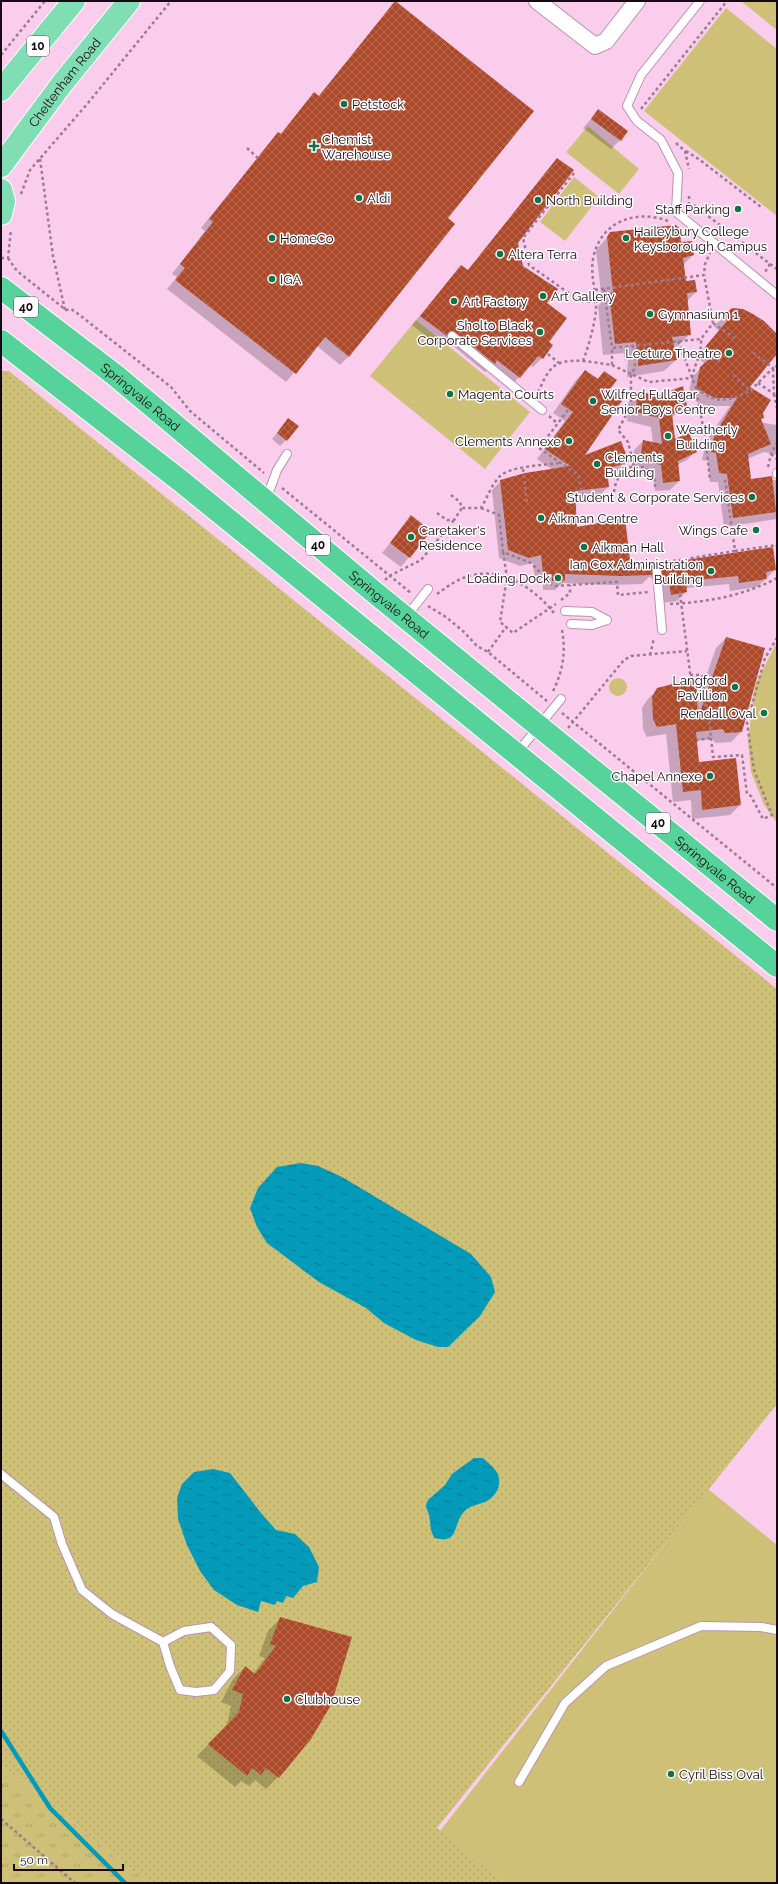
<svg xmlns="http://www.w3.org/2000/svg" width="778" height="1884" font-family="Raleway,sans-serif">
	<defs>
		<pattern id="grass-dots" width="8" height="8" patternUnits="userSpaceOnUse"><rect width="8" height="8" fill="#cec077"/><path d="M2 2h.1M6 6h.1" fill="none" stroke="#b0a466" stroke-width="1.8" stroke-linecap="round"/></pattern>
		<pattern id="park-tufts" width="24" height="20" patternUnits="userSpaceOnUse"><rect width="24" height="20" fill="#cec077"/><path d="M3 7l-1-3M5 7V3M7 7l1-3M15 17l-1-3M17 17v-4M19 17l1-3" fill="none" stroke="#b0a466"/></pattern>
		<pattern id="water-ripples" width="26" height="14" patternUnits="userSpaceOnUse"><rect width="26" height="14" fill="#039bb9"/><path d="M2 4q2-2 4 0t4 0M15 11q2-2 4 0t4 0" fill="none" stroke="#047d95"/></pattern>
		<pattern id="building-cross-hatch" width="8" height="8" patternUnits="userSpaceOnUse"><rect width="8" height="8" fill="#af4827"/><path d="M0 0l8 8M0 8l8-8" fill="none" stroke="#b26e5a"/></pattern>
	</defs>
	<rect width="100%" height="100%" fill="#facdec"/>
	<path fill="url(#grass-dots)" d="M1 371H9L777 989V1404L437 1828 504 1883H148L1 1765Z"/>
	<path fill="url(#park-tufts)" d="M1 1765 148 1883H1Z"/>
	<path fill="#cec077" d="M741 1H777V30Z
		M726 8 777 49V216L644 111Z
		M588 126 639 169 619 194 566 152Z
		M574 177 599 197 565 241 540 222Z
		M416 320 530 412 485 469 370 376Z
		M777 642V823L764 805 751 772 748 741 755 685Z
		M609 687a9 9 0 1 1 18 0a9 9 0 1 1-18 0Z
		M708 1489 777 1545V1883H504L440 1831Z"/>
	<path fill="url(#water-ripples)" d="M301 1163 318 1166 342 1177 471 1254 491 1277 495 1292 480 1316 448 1347H438L416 1340 384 1323 366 1308 319 1282 267 1243 257 1227 250 1208 258 1188 277 1167Z
		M474 1458H483C487 1462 493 1466 496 1471 504 1483 496 1497 485 1502 477 1505 468 1506 463 1513 453 1524 459 1545 435 1538 429 1530 431 1523 429 1515 428 1511 426 1509 426 1505L428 1500 445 1485 452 1474Z
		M213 1469 230 1473 261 1513 276 1530 295 1534 309 1547 319 1567 317 1582 303 1586 293 1598 286 1596 283 1603 277 1601 275 1605 261 1601 258 1612 237 1605 214 1590 200 1571 187 1545 178 1519 177 1498 182 1484 194 1472Z"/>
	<path fill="#0003" d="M396 1 532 111 446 218 454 224 348 357 340 365 317 346 286 382 167 289 177 277 172 274 205 231 201 228 270 142 278 133 280 135 306 103 318 97Z
		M599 110 620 140 611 149 583 128Z
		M557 160 517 242 522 267 546 303 548 342 542 358 533 367 530 365 511 386 488 369 485 372 446 340H442L437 345 412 325 461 267 467 271Z
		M611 233 680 243 693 255 683 265 685 282 696 292 687 301 690 334 678 346 673 347 676 360 664 371 627 377 628 358 625 361 624 353 603 355 598 306 602 301 596 250Z
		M732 309 777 336V352L748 387 756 422 777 425V455L764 452 747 459 750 480H777V519L724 527 718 482H710L708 461 702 460 706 441 730 406H705L688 397 692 377 705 364 697 357 719 331 714 326Z
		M585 371 597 379 604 372 609 389 582 457 628 461 619 470 607 475 608 487 599 496 575 499 577 528 630 569 772 548 775 570 757 587 730 591 729 584 685 588 686 592 677 601 662 603 655 592 653 579 649 577 642 584 611 585 562 583 555 590H543V583L535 582 533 563 520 566 499 558 492 490 501 481 553 470 537 459 565 421 553 413 576 380Z
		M643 393 686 406 671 418 675 440 696 451 687 460 677 465 679 481 670 490 655 491 653 473 631 469 634 450 643 441 653 443 651 427 627 421 628 403 637 395 640 396Z
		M289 419 286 440 280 446 272 439Z
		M411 517 430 531 401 567 382 553Z
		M726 638 741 732 731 742 715 743 713 739 696 741 698 763 740 805 730 815 692 819 691 800 673 802 666 734 647 737 643 729 642 708 647 700 658 689 696 705 716 648Z
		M280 1619 278 1777 266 1789 255 1780 249 1786 241 1781 235 1787 197 1756 227 1725 231 1706 221 1702 233 1679 245 1667 253 1674 265 1658 259 1656 268 1631Z"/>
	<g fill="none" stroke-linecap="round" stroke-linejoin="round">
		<path stroke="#039bb9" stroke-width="4.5" d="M1 1731 50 1808 125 1883"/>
	</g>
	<path fill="url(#building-cross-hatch)" d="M395 1 534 111 448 218 455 224 349 357 325 337 296 374 175 280 185 268 180 264 213 222 209 219 278 132 281 134 314 92 319 96Z
		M598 109 628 131 621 141 591 119Z
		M557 158 574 170 518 243 523 266 558 289 547 303 567 318 549 342 553 345 543 359 538 356 520 378 497 360 495 364 455 332 450 331 447 336 420 316 461 265 468 270Z
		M676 225 680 229 681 242 692 241 694 255 683 258 686 281 695 280 697 292 687 293 691 335 672 337 677 360 638 366 639 347 637 351 636 342 615 344 609 293 613 292 607 237 610 232Z
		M732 308 743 309 753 314 764 321 777 334V354L750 387 771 400 763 413 764 418 761 419 771 444 748 454 751 479 772 476 776 512 733 518 727 474 719 473 716 453 711 452 715 431 716 432 737 398H715L696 388 700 367 714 355 705 347 727 321 722 317Z
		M585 370 598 379 604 371 617 380 610 389 624 398 585 455 621 441 629 462 607 469 609 487 575 491 577 527 625 518 631 568 773 547 776 570 766 572 767 579 739 583 738 576 686 581 687 592 671 595 669 583H663L662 570 657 568 652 570V575L621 576 565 574V581H552V574H543L541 555 529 558 508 550 500 480 525 473 570 466 545 449 573 412 561 404Z
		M683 386 687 406 672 414 675 439 689 433 697 452 678 461 680 481 663 483 661 465 640 460 643 440 662 444 659 418 636 412 637 393 643 398 642 392 657 396Z
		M288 418 299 426 287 441 277 433Z
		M411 515 431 531 410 558 390 543Z
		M726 637 765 648 742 732 725 733 723 729 696 732 699 762 736 758 741 805 702 810 701 790 683 792 676 724 657 727 653 719 652 697 657 688 696 678 698 718Z
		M280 1617 352 1637 331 1705 311 1739 279 1778 266 1768 261 1775 252 1768 247 1776 208 1744 239 1712 243 1694 232 1690 245 1666 255 1674 276 1646 270 1644Z"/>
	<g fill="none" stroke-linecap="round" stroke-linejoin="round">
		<defs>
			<path id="service" d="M700 1 641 75 627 106 637 121 661 140 678 173 676 212 777 295
				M452 336 542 410
				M777 473V474
				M266 500 277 470 287 454
				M657 573 662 630
				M565 611 592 612 607 620
				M406 617 428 589
				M571 624 592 625 607 620
				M517 753 561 699
				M1 1474 54 1517 62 1544 82 1590 112 1614 163 1642 170 1666 180 1690 196 1692 214 1690 230 1671 231 1645 211 1627 184 1631 163 1642
				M519 1782 565 1703 606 1666 701 1626 761 1627 777 1630"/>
			<path id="minor" d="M537 1 595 46 606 41 637 1"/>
			<g id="primary">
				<path d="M1 90 74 1"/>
				<path id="s1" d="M1 166 61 85 129 1"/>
				<path d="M1 190 4 201 1 214"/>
			</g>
			<g id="trunk">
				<path id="s2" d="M1 288 115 375 374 592 777 920"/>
				<path d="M1 341 182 482 777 966"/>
			</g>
		</defs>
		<use href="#service" stroke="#bc92af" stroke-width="10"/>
		<use href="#minor" stroke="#bc92af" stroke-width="18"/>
		<use href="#primary" stroke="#fff" stroke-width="24"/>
		<use href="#trunk" stroke="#fff" stroke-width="24"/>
		<path stroke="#9b7b91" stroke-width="2.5" stroke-dasharray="3 3" stroke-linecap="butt" d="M1 55 45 1
			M641 109 727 1
			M676 143 685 151 689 169
			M247 148 258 158
			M686 151 700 160 761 207
			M40 159 53 256 65 310
			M574 173 523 238 529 265 580 301 595 302
			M21 194 30 170 88 103 171 1
			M689 196V208L694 205 770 264 765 272
			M1 258H8L11 229
			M8 258 17 271 66 310 71 309 77 313 171 387 190 411 264 473
			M770 264 777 269
			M604 289 612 348
			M595 290 704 275 705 264 710 253
			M713 323 736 339
			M678 341 696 388 706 443 710 480
			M702 352 720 362
			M548 354 559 363
			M583 361C589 345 594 327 596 310 597 293 590 276 593 259 600 221 636 209 668 221
			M612 365 631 374 635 368 633 346
			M733 375 750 391 773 368 751 351
			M692 378C695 362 702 355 701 339
			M758 383 774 394 773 368 777 366
			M696 388C718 405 726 401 750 391
			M538 392C542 384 546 374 552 368 565 355 596 363 612 365V348L701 339 713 323 704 275
			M774 394 777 408
			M568 410 539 448 578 475 583 496
			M549 416 558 424
			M771 454 777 459
			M634 466 628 442 618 430 631 406V374L649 382 692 378
			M768 467 771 454 777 443
			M523 469 527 504
			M282 488 411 593
			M614 492C618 456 657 461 655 487
			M451 495 460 502 462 508H481C487 498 492 484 500 476 511 466 545 465 560 463
			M481 508 499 515 503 552 531 563 550 583 555 586 617 582 618 595 649 592
			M437 513 447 520H454L462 508
			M735 551 777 545V548
			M503 552 507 577 500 622 506 627
			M661 563 735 551 725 479
			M385 580 389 576 421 560 454 520
			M437 594C447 587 457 579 469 576 502 566 535 589 554 613
			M680 594 691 680
			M561 600 570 593V585
			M670 604C708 602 743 596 777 578
			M428 606 446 617 464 632 477 646 488 652 547 701
			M488 652 506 627 513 633 556 604
			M650 655 654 638
			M690 675H702L705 705 708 706 711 738 697 740
			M553 691C563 671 566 652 562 630
			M562 713 777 888
			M568 728 624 660 631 656 687 651
			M711 738 713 757 742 755 747 794 751 796 763 819 772 815 754 770 747 723 765 658 777 638
			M1 1819 75 1883"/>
		<use href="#service" stroke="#fff" stroke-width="8"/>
		<use href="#minor" stroke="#fff" stroke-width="16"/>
		<use href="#primary" stroke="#80ddb4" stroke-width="22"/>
		<use href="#trunk" stroke="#56d29b" stroke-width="22"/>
	</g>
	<g fill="#117247" stroke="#fefefe" stroke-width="1.5">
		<circle cx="344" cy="104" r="4"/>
		<path d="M312 140h4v4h4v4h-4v4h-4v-4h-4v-4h4z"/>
		<circle cx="359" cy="198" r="4"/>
		<circle cx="538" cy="200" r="4"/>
		<circle cx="738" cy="209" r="4"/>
		<circle cx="272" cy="238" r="4"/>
		<circle cx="626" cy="238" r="4"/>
		<circle cx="500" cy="254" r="4"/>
		<circle cx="272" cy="279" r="4"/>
		<circle cx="543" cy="296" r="4"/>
		<circle cx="454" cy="301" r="4"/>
		<circle cx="650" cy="314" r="4"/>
		<circle cx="540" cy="332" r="4"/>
		<circle cx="729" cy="353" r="4"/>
		<circle cx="450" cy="394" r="4"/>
		<circle cx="593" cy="401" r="4"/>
		<circle cx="668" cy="436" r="4"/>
		<circle cx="569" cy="441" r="4"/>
		<circle cx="597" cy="464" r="4"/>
		<circle cx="752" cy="497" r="4"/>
		<circle cx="541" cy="518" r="4"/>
		<circle cx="756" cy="530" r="4"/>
		<circle cx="411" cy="537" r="4"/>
		<circle cx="584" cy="547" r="4"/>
		<circle cx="711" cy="571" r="4"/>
		<circle cx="558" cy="578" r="4"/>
		<circle cx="735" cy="687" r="4"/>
		<circle cx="764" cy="713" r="4"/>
		<circle cx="710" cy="776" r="4"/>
		<circle cx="287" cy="1699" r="4"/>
		<circle cx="671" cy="1774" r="4"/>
	</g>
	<g text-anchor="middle" stroke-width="3" stroke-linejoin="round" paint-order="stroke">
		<g fill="#fefefe" stroke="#5c525a" stroke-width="1">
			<rect x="27" y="36" width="22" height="20" rx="3"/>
			<rect x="14" y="297" width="24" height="20" rx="3"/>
			<rect x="306" y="535" width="24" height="20" rx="3"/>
			<rect x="646" y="813" width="24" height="20" rx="3"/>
		</g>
		<g font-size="12" font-weight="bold" fill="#170913">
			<text x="38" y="50">10</text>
			<text x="26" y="311">40</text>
			<text x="318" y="549">40</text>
			<text x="658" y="827">40</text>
		</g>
		<g font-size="13" fill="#170913" stroke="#fefefe">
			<text dy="5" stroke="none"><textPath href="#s1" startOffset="105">Cheltenham Road</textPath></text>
			<text dy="5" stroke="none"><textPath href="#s2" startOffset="177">Springvale Road</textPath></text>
			<text dy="5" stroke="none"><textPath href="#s2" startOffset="501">Springvale Road</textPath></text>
			<text dy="5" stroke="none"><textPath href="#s2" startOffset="921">Springvale Road</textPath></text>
		</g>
		<g font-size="13" fill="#170913" stroke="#fefefe" text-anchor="start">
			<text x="352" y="109">Petstock</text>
			<text x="322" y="144">Chemist<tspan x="322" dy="15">Warehouse</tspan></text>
			<text x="367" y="203">Aldi</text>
			<text x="546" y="205">North Building</text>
			<text x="730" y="214" text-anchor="end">Staff Parking</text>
			<text x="634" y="236">Haileybury College<tspan x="634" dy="15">Keysborough Campus</tspan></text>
			<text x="280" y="243">HomeCo</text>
			<text x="508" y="259">Altera Terra</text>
			<text x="280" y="284">IGA</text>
			<text x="551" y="301">Art Gallery</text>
			<text x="462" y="306">Art Factory</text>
			<text x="658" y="319">Gymnasium 1</text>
			<text x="532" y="330" text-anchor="end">Sholto Black<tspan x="532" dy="15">Corporate Services</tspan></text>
			<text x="721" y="358" text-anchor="end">Lecture Theatre</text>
			<text x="458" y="399">Magenta Courts</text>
			<text x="601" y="399">Wilfred Fullagar<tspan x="601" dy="15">Senior Boys Centre</tspan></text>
			<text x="676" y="434">Weatherly<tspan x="676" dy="15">Building</tspan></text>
			<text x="561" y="446" text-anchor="end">Clements Annexe</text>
			<text x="605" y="462">Clements<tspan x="605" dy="15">Building</tspan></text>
			<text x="744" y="502" text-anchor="end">Student &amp; Corporate Services</text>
			<text x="549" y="523">Aikman Centre</text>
			<text x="419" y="535">Caretaker's<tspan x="419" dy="15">Residence</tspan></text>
			<text x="748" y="535" text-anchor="end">Wings Cafe</text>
			<text x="592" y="552">Aikman Hall</text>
			<text x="703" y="569" text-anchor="end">Ian Cox Administration<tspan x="703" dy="15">Building</tspan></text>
			<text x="550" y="583" text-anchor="end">Loading Dock</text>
			<text x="727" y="685" text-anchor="end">Langford<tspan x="727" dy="15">Pavillion</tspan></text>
			<text x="756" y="718" text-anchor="end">Rendall Oval</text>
			<text x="702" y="781" text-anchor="end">Chapel Annexe</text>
			<text x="295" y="1704">Clubhouse</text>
			<text x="679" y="1779">Cyril Biss Oval</text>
		</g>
	</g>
	<rect width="778" height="1884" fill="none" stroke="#170913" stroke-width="4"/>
	<path d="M14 1864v6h109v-6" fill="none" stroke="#170913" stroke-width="2"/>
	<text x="20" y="1864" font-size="12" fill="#170913" stroke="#fefefe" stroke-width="3" paint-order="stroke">50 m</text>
</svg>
